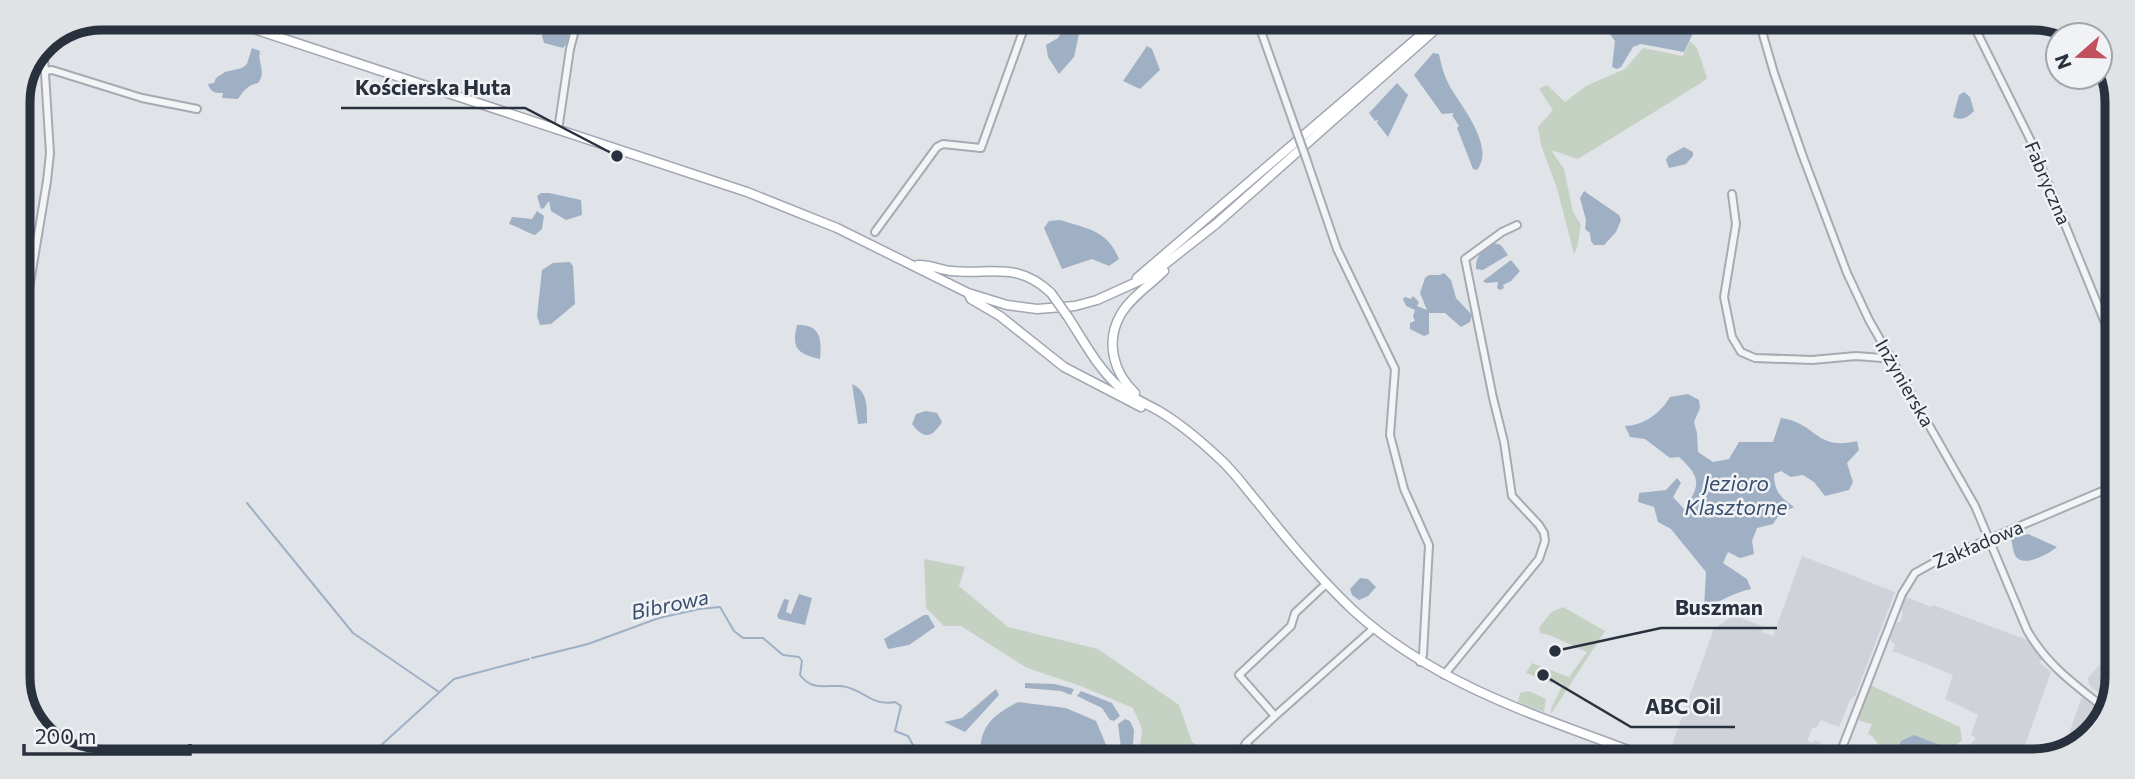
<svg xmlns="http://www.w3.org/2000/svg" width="2135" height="779" font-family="Commissioner,sans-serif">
	<rect width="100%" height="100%" fill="#e0e3e8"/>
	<path fill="#cfd2d9" d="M1802 556 1895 592 1855 696 1850 700 1839 727 1821 720 1817 727 1812 728 1807 741 1813 743 1815 740 1821 742 1816 753 1810 750 1808 754 1802 752 1801 756 1806 758 1805 761H1689L1669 753 1714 629 1734 615 1764 627 1762 632 1773 636Z
		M1906 597 1931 607 1933 605 2030 641 2042 658 2040 663 2051 672 2025 745H2012L2006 753 1992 750 1988 761H1957L1976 738 1971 735 1978 715 1945 699 1953 675 1896 652 1892 653 1895 644 1890 640 1896 623 1900 622 1903 613 1901 608Z
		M2113 650V705L2089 685 2088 678Z
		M2082 697 2105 715 2080 747 2066 742Z"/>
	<path fill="#c5d1c2" d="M1690 41 1697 48 1707 78 1701 83 1578 159 1551 150 1564 169 1573 212 1581 225C1578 237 1580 242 1574 254L1557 188 1541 145 1538 127 1553 110 1539 89 1547 85 1565 102 1586 86 1625 69 1643 48 1683 56Z
		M924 559 965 567 959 586 1008 627 1098 649 1179 705 1192 742 1218 760 1141 759 1139 757 1142 729 1133 708 1078 685 1027 668 961 626H944L926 608Z
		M1563 607 1605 631 1551 714V709L1563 684 1553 680 1552 683 1526 673 1532 663 1569 677 1587 652 1549 635 1540 633 1539 628 1551 612Z
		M1870 685 1960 727 1962 740 1951 749 1943 751 1939 745 1914 735 1894 760 1896 761H1890L1873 737 1868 734 1872 724 1860 721 1858 715Z
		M1529 691 1546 699 1544 712 1518 702 1520 693Z"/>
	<path fill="#9fb0c4" d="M525 19H564C569 29 572 39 563 48L544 43 542 36 544 29 540 22 542 28 539 35 534 34 527 28 529 21Z
		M1069 20H1082L1074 57 1059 74 1048 57 1046 45 1058 38Z
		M1607 21H1650L1671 30 1694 31 1684 52 1641 44 1633 47 1621 67 1617 69 1612 67 1615 41 1603 25Z
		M1147 46 1152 49 1160 70 1140 89 1123 81Z
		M252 48 260 51C257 63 267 72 258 83 248 85 244 90 238 99L222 98 223 93C215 93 211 93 208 84L214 83 216 78 225 72 242 68 247 64Z
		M1433 53 1439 54C1441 65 1444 75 1449 85 1460 105 1496 146 1477 170L1473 169 1457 128 1459 126 1452 115 1454 113 1442 114 1414 75Z
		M1397 83 1408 95 1388 137 1377 123 1378 120 1375 121 1369 113Z
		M1964 92 1970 97 1974 111C1967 118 1962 121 1953 117L1959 95Z
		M1684 147 1693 152V156L1686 164 1669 168 1666 160 1668 156Z
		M1584 191 1619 215 1621 220 1616 232 1604 245H1594L1591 241 1590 233 1585 229 1586 220 1580 198Z
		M541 193H549L581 200 582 215 566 220 551 211 549 201 544 208 541 209 537 196Z
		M537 211 544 216 542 229 535 235C525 232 519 227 509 224L512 217 532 219Z
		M1060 220C1088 229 1107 230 1119 259L1109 266 1092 259 1062 269 1044 228 1049 221Z
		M1494 243 1501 245 1508 255 1483 270 1476 269C1475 256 1483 249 1494 243Z
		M1511 260 1520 271 1511 281 1503 285 1504 288 1500 290 1497 288 1498 282 1486 283 1483 281Z
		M570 262 573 266 575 304 551 324 540 325 537 316 542 270 553 263Z
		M1444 273 1451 280 1456 298 1472 315 1470 322 1461 327 1445 313H1429V334L1424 336 1410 329V323L1415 321 1413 316 1415 310 1406 306 1403 299 1405 297 1411 299 1413 296 1419 302 1417 306 1427 310 1420 293 1425 278 1429 275H1440Z
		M797 325C821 324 822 340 820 359 798 354 791 349 797 325Z
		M852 384C868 391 867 407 867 423L858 424Z
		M1688 394 1699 400 1700 408 1694 422 1697 433 1698 452 1713 462 1729 459 1739 442H1773L1781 418C1817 423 1815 451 1857 441L1859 450 1847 463 1853 482 1849 490 1825 496 1814 482 1803 475 1791 477 1781 471 1774 474C1774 491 1781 498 1794 507L1779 515 1773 524 1757 528 1752 541 1754 554 1740 558 1728 552 1723 563 1747 579 1751 589C1734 592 1721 602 1704 607L1706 572 1671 529 1658 522 1654 507 1638 502 1639 493 1666 490 1677 478 1681 483 1673 497 1684 509C1701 485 1701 477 1679 457L1670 458 1645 439 1630 437 1625 426C1644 425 1660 414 1670 397Z
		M926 411 937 413 942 422C932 438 924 440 912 424L916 414Z
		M2028 534 2057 547C2049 554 2022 569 2015 555 2013 551 2012 543 2011 538Z
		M1360 578 1368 579 1376 587 1368 596 1359 600 1352 595 1350 589Z
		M799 594 812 598 805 625 779 619 777 616 784 599 789 600 786 612 791 614Z
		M924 615H928L935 627 909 645 888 649 884 639Z
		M1025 683 1055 684 1074 689 1071 695 1061 691 1025 688Z
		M996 689 999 695 965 732 944 722 962 718Z
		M1081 691 1112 703 1120 716 1114 721 1110 720 1102 708 1077 696Z
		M1018 702 1066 708 1096 721 1112 759H980C979 727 991 716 1018 702Z
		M1125 719 1130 721 1134 730 1132 759H1123L1122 756 1118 724Z
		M1914 735 1940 745 1920 761 1894 760 1901 741Z
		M2024 749 2028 754 2031 761H1988L1992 750 2006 753Z"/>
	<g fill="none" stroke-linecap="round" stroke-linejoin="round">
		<path stroke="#9fb0c4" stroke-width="2" d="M247 503 353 633 439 692
			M532 658 588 644 659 618 699 609 720 607 734 631 743 638H763L783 655 799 657 802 661 800 675C812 691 825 685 841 686 863 688 871 707 895 702L901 706 895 731 908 736 913 745 932 756 934 759
			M367 758 454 679 529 659"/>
		<defs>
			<path id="minor" d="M1257 20 1295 127
				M1759 21 1774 73 1802 154 1847 273 1869 320 1975 506 2027 630C2048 667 2076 685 2108 711
				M1972 22 2030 139 2115 347
				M45 71 52 70 142 98 197 109
				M558 130 570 49 578 19
				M1306 158 1337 249 1395 369 1390 435 1404 489 1429 545 1423 655 1420 662
				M1732 194 1736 224 1724 297 1732 337 1741 352 1755 358 1812 360 1856 356 1882 358 1889 354
				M875 232 937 147 943 144 981 148 1027 20
				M18 355 47 181 50 153 43 42
				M1327 583 1295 613 1291 626 1239 675 1275 716 1374 628
				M1444 675 1539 559 1545 541 1544 533 1539 525 1512 496 1504 442 1493 398 1465 259 1502 232 1517 225
				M1246 743 1261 760
				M1236 760 1246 743 1275 716
				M1837 761 1902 594 1915 573 1933 563 2114 486"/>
			<path id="major" d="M221 18 747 192 837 228 968 293 1007 305 1037 309 1075 306 1097 300 1150 276 1216 224 1445 21
				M918 265C929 264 940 270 951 271 992 275 1017 261 1051 293
				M1137 278 1437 21
				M969 295 971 299 1000 316 1064 367 1141 407
				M1068 317C1083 340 1097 367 1118 386 1129 397 1145 403 1159 411 1181 424 1202 442 1221 460 1236 474 1246 489 1259 504 1288 541 1320 579 1354 611 1440 689 1551 720 1657 761
				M1135 393C1113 372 1105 341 1121 314 1131 297 1150 285 1164 271"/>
		</defs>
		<use href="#minor" stroke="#a6aab2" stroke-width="10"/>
		<use href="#major" stroke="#a1a7b2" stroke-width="11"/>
		<use href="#minor" stroke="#f3f4f6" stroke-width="6"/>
		<use href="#major" stroke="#fff" stroke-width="8"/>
		<defs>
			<path id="minor-bridge" d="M1295 127 1306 158"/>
			<path id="major-bridge" d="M1051 293 1068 317"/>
		</defs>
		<use href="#minor-bridge" stroke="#a6aab2" stroke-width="10" stroke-linecap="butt"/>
		<use href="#major-bridge" stroke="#a1a7b2" stroke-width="11" stroke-linecap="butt"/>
		<use href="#minor-bridge" stroke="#f3f4f6" stroke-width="6"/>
		<use href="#major-bridge" stroke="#fff" stroke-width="8"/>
	</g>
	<g text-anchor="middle" stroke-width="5" stroke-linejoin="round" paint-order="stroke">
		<g font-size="19" fill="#2a313e" stroke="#f0f2f5">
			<text transform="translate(2048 183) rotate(67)" y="7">Fabryczna</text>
			<text transform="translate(1905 383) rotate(60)" y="7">Inżynierska</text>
			<text transform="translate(1978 544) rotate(-23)" y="7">Zakładowa</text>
		</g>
		<g font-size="21" font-style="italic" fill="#394f6d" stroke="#f0f2f5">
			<text x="1736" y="491">Jezioro<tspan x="1736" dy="24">Klasztorne</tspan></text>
			<text transform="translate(670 605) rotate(-12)" y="7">Bibrowa</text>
		</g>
	</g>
	<path d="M0 0H2135V779H0ZM102 30H2033A72 72 0 0 1 2105 102V677A72 72 0 0 1 2033 749H102A72 72 0 0 1 30 677V102A72 72 0 0 1 102 30Z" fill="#e0e3e6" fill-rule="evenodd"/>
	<path fill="none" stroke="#2a313e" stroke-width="9" d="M102 30H2033A72 72 0 0 1 2105 102V677A72 72 0 0 1 2033 749H102A72 72 0 0 1 30 677V102A72 72 0 0 1 102 30Z"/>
	<path fill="none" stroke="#2a313e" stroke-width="2.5" d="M617 156L525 108H341M1555 651L1661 628H1777M1543 675L1631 727H1735"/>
	<g fill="#2a313e" stroke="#f0f2f5" stroke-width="2.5">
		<circle cx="617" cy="156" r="7"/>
		<circle cx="1555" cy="651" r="7"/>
		<circle cx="1543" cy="675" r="7"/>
	</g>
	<g font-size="21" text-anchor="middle" font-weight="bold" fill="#2a313e" stroke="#f0f2f5" stroke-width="5" stroke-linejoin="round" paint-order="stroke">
		<text x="433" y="95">Kościerska Huta</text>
		<text x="1719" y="615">Buszman</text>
		<text x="1683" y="714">ABC Oil</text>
	</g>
	<g transform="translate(2079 56) rotate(250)"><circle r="33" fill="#f0f2f5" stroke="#a1a5ac" stroke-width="2"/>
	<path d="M0-5L12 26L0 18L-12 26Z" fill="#c1515f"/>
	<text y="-10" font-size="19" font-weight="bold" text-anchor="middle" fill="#2a313e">N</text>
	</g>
	<path d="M24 744v10h166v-10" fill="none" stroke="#2a313e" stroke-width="3.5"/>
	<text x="35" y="744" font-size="21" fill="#2a313e" stroke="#f0f2f5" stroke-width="5" paint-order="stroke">200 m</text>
</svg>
